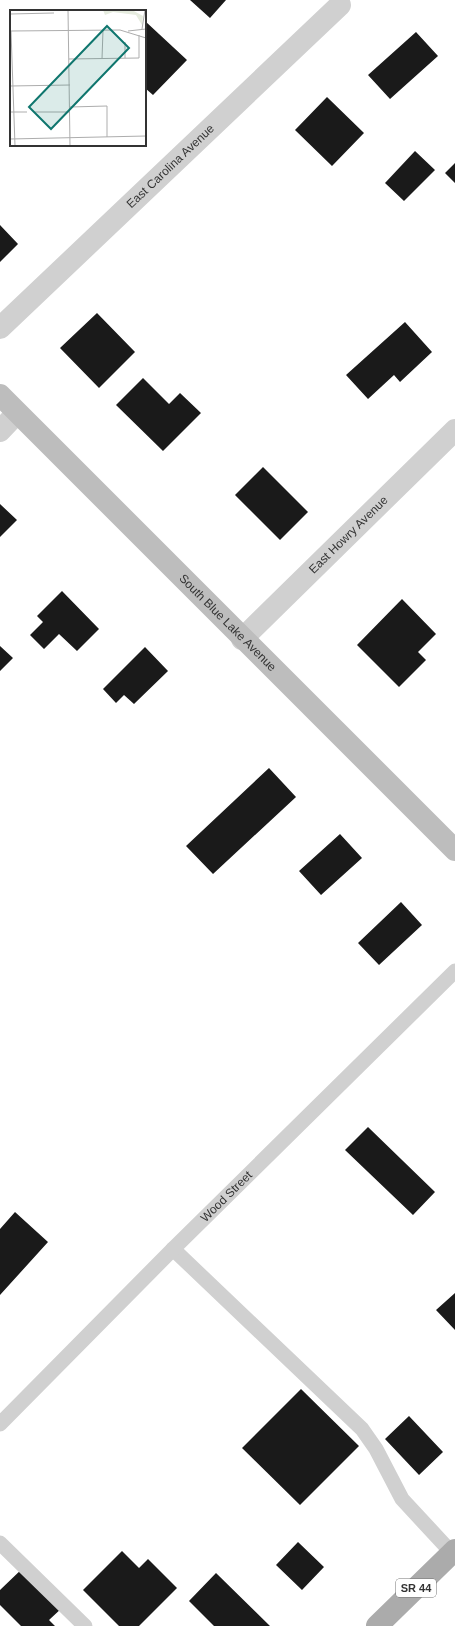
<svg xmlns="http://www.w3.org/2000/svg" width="455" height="1626" font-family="Helvetica,sans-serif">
	<rect width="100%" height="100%" fill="#fff"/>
	<path fill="#1a1a1a" d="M190 0H226L210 18Z
		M145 21 187 60 153 95 145 88Z
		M416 32 438 56 390 99 368 75Z
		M327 97 364 133 332 166 295 130Z
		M415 151 435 170 404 201 385 183Z
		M455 163V183L445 173Z
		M0 225 18 244 0 262Z
		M97 313 135 352 99 388 60 348Z
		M405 322 432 352 400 382 394 375 368 399 346 375Z
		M143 378 169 404 180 393 201 413 163 451 116 405Z
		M263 467 308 512 280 540 235 495Z
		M0 504 17 520 0 537Z
		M62 591 99 629 77 651 59 634 44 649 30 635 43 622 37 616Z
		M402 599 436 634 418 652 426 660 399 687 357 645Z
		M0 646 13 658 0 671Z
		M145 647 168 671 134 704 124 695 116 703 103 689Z
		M269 768 296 797 213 874 186 846Z
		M340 834 362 858 321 895 299 871Z
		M401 902 422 925 379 965 358 943Z
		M368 1127 435 1192 413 1215 345 1150Z
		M15 1212 48 1242 0 1295V1229Z
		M455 1293V1330L436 1310Z
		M301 1389 359 1446 300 1505 242 1448Z
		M409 1416 443 1452 419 1475 385 1439Z
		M298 1542 324 1567 302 1590 276 1565Z
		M122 1551 139 1568 148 1559 177 1588 139 1626H119L83 1590Z
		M24 1567 63 1607 49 1620 55 1626H21L0 1605V1590Z
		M216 1573 270 1626H214L189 1601Z"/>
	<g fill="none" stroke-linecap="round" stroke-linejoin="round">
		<g stroke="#d0d0d0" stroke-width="15">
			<path d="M173 1249 362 1429 376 1449 402 1499 452 1553"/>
			<path id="s1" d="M0 1424 173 1249 455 971"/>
			<path d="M0 1543 85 1626"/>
		</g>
		<g stroke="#d0d0d0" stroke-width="22">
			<path id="s2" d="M0 328 340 5"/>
			<path d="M0 431 17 413"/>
			<path id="s3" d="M242 639 455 430"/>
		</g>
		<path stroke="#bdbdbd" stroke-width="22" id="s4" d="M0 395 455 850"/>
		<path stroke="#ababab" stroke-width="22" d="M377 1626 455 1550"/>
	</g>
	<g text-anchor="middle" stroke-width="4" stroke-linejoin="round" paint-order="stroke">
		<rect fill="#fff" stroke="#707070" stroke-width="1" x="396" y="1579" width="40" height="18" rx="3"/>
		<g font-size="11" font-weight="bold" fill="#333">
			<text x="416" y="1592">SR 44</text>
		</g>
		<g font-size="12" fill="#333" stroke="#fff">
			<text dy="4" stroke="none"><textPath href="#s2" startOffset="235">East Carolina Avenue</textPath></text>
			<text dy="4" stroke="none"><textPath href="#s3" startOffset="149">East Howry Avenue</textPath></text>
			<text dy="4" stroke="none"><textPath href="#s4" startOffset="322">South Blue Lake Avenue</textPath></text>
			<text dy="4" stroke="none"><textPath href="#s1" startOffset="321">Wood Street</textPath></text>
		</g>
	</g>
	<g transform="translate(10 10)">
		<rect width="136" height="136" fill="#fff"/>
		<path d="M93 0H122L133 6 132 15 126 5 103 2 95 5Z" fill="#e6ecdf"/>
		<path fill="none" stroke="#adadad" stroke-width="1" d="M58 0 60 136M0 4 44 3M132 19 135 0M0 21 110 20 136 28M1 21 5 136M118 21 136 19M115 32V48M59 49 129 48V25M92 49 93 20M0 76 60 75M60 97 97 96V127M0 102H17M25 102H60M0 129 136 126"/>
		<path fill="#0f766e" fill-opacity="0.15" stroke="#0f766e" stroke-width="2" d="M97 16 119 38 41 119 19 97Z"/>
		<rect width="136" height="136" fill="none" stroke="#333" stroke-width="2"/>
	</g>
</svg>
